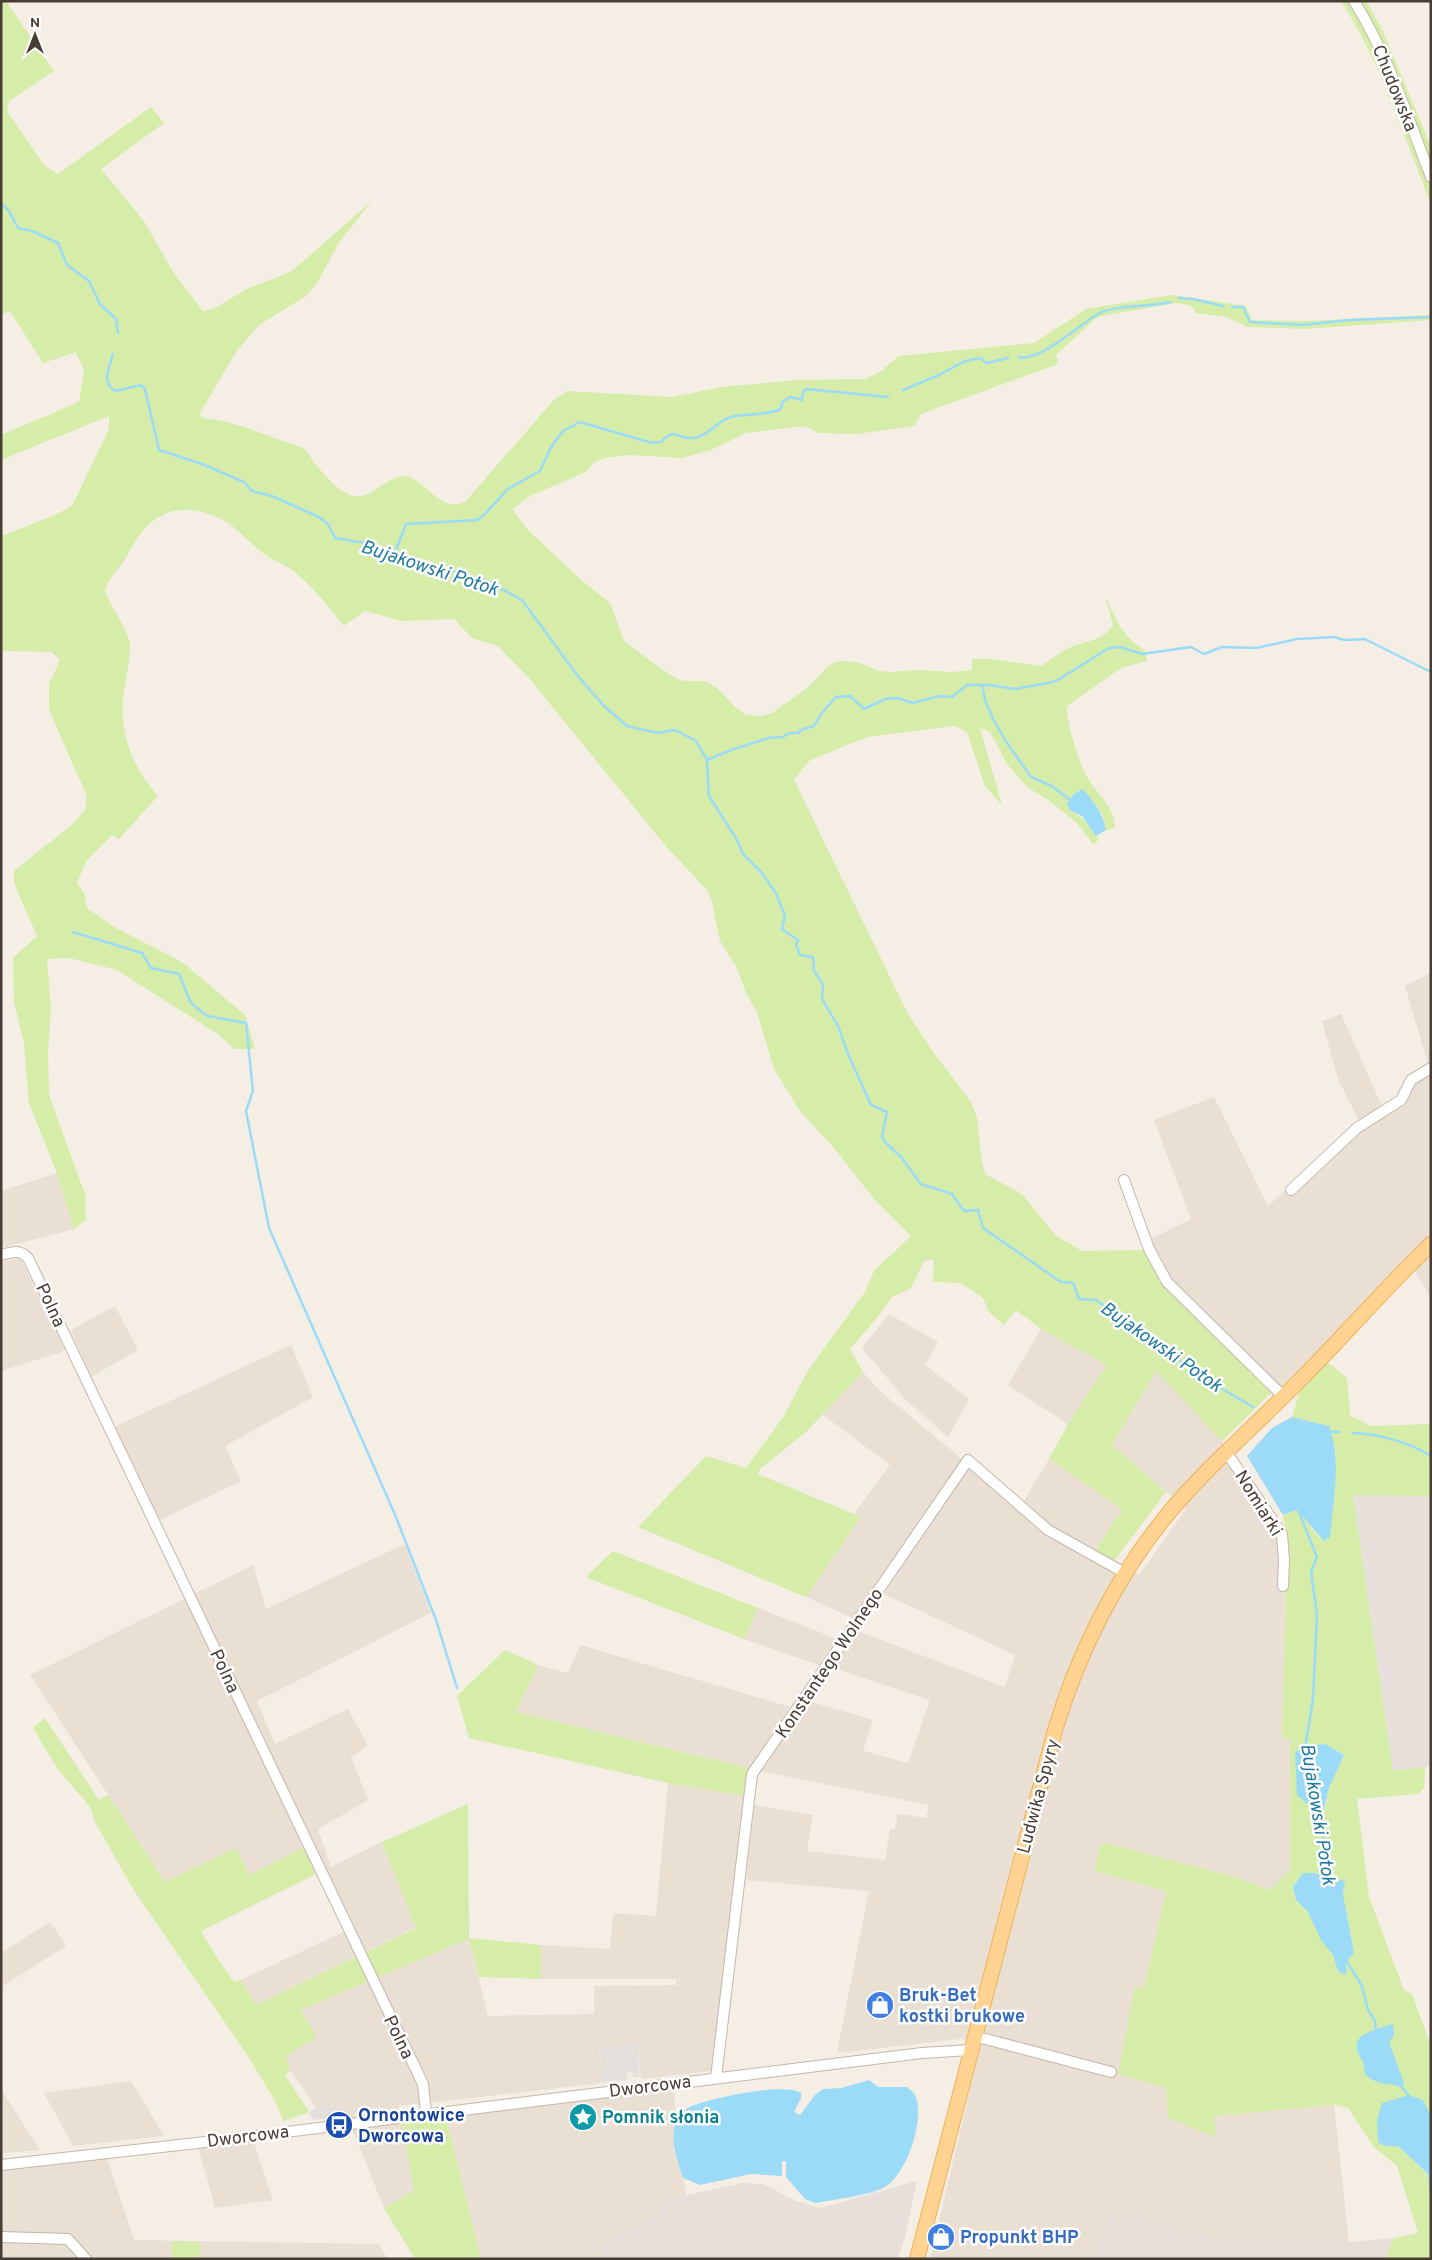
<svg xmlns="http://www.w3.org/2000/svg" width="1432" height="2260" font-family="Overpass,sans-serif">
	<rect width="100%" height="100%" fill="#f4eee5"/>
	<path fill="#e9dfd2" d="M1431 973V1299L1408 1258 1364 1306 1280 1389 1176 1293 1147 1241 1191 1219 1154 1120 1214 1097 1268 1206 1360 1123 1338 1079 1322 1021 1341 1014 1383 1108 1415 1084 1428 1064 1405 986Z
		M57 1173 74 1229 1 1248V1191Z
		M20 1258 65 1351 1 1371V1262Z
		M115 1306 138 1350 91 1377 71 1330Z
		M889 1314 938 1342 925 1365 969 1399 948 1437 905 1399 862 1348Z
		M1041 1329 1107 1365 1068 1424 1008 1385Z
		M291 1345 313 1397 225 1446 241 1481 160 1520 114 1427Z
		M1156 1371 1219 1437 1255 1486 1285 1541 1286 1590 1282 1737 1290 1738V1870L1270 1890 1235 1877 1102 1843 1094 1871 1166 1891 1144 1989 1135 1986 1166 2088 1216 2136 1214 2116 1334 2105 1349 2242 1227 2241 1108 2214 1098 2259H930L981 2043 960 2039 837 2053 869 1891 746 1880 754 1805 813 1815 807 1851 885 1860 890 1829H895L898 1814 926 1818 929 1805 761 1771 808 1701 873 1720 863 1751 908 1763 930 1700 831 1667 855 1630 1005 1687 1015 1655 884 1594 967 1468 1024 1513 1018 1505 1024 1501 1049 1459 1122 1509 1096 1550 1139 1575 1186 1509 1112 1445Z
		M863 1372 880 1391 962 1459 853 1618 806 1597 860 1518 854 1514 890 1465 823 1415Z
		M405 1544 431 1613 257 1701 275 1744 348 1709 368 1746 351 1757 368 1800 318 1829 331 1867 382 1842 416 1927 256 2005 241 1980 345 1931 305 1847 249 1875 236 1848 165 1882 30 1675 253 1565 266 1609Z
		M758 1608 837 1639 819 1665 744 1639Z
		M580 1645 790 1707 749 1768 516 1712 538 1665 568 1673Z
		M668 1783 745 1796 711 2071 641 2079 638 2044 599 2047 603 2083 399 2106 414 2191 384 2208 354 2133 328 2100 316 2107 290 2070 286 2056 316 2037 300 2010 469 1939 488 2016 594 2014V1986L676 1985V1979H541V1945L610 1949 613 1913 656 1916Z
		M50 1922 66 1946 1 1987V1953Z
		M131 2081 164 2136 73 2146 44 2093Z
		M1 2089 40 2150 1 2153Z
		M674 2089 676 2123 674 2150 683 2178 686 2195 669 2199 656 2220 602 2245 605 2259H481L446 2117Z
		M253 2140 273 2200 215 2208 198 2147Z
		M107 2158 134 2240 378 2244 388 2259H1V2170Z"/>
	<path fill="#e6dfda" d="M1353 1495 1431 1496V1766L1393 1771Z
		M917 2181 905 2237 898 2259H605L602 2245 656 2220 669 2199 742 2183 763 2184 796 2201 820 2208Z
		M1108 2214 1227 2241 1349 2242 1394 2238 1385 2259H1098Z"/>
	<path fill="#d6eca9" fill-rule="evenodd" d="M1 1H6L54 71 9 101 7 111 44 165 58 174 151 107 164 123 101 169 144 221 173 272 203 311 213 309 247 289 292 271 372 201 340 241 316 285 306 296 259 325 236 352 200 413 201 418C230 420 256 431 282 441 289 443 298 445 304 449 307 452 311 457 313 461 323 473 337 491 353 496 372 501 392 470 409 477 427 483 442 513 465 502L553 401 567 391 672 397 722 387 796 380 865 379 881 371 899 356 1034 343 1086 309 1172 295 1246 306 1252 320 1305 321 1431 315V320L1305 329 1248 327 1226 317 1196 313 1192 306 1176 303 1107 315 1096 318 1056 355 1058 364 921 414 914 426 856 434 819 433 804 426 746 433 711 450 682 458 630 455 605 458 593 463 586 472 532 495 512 509 527 529 580 579 610 603 624 641 660 668 676 678 684 681H705L717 688 736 708 746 715 762 716 772 713 807 688 829 665 840 661 856 662 880 671 889 672 918 670 952 672 972 670V659H991L1041 666C1049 661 1056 655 1065 650 1081 641 1103 642 1113 625L1105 595C1118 623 1119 632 1145 651L1147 661 1121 668 1067 706C1065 719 1080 765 1087 777 1096 793 1116 808 1115 828L1106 830 1102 812 1070 810C1084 818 1091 827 1099 840L1093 844 1077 823 1050 801 1027 787 1007 764 990 732 980 728 1002 805 985 786 967 732 954 726 867 737 809 761 794 780 908 1014 933 1052 971 1102 977 1118 981 1157 985 1174 1022 1194 1056 1236 1082 1251 1144 1250 1177 1299 1272 1392 1222 1441 1156 1371 1112 1445 1166 1492 1114 1561 1096 1550 1122 1509 1049 1459 1068 1424 1107 1365 1041 1329 1016 1310 1004 1325 989 1312 983 1298 961 1283 933 1282 934 1259 924 1261 911 1288 892 1297 876 1319 850 1349 863 1372 808 1430 760 1469 758 1474 861 1517 806 1597 638 1527 706 1456 746 1468 784 1416 807 1372 865 1292 874 1271 911 1236 874 1199 834 1148 800 1111 774 1069 757 1012 746 993 737 968 720 941 712 902 707 890 665 845 528 677 498 646 472 638 454 619 402 621 365 611 344 626C328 606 313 586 292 570 283 563 272 560 263 553 251 544 240 531 228 523 185 497 149 510 128 554 122 567 107 578 105 592 110 603 130 635 130 644 130 662 125 680 123 698 120 736 133 768 158 796L119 839 112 835 86 861 77 883 84 893 87 908 114 927 182 962 245 1015 255 1049H234L219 1035 117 970 69 958 47 959 51 1007 48 1053 49 1095 85 1194 86 1220 74 1229 57 1173 29 1103 24 1044 14 1002 13 958 37 936 14 883V871L74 823 85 810 87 796 49 710V683L58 666 59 659 52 652 1 651V536L53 516 72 506 109 429V416L1 460V435L79 402 84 370 76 352 43 363 10 311 1 314Z
		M1341 1H1366L1382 29 1431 147V204C1404 136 1381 63 1341 1Z
		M1327 1362 1347 1378 1350 1416 1371 1426 1431 1424V1496L1353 1495 1393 1771 1425 1767 1424 1788 1418 1794 1357 1799 1369 1897 1404 1990 1412 1994 1431 2046V2123L1430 2114 1383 2145 1399 2147 1429 2176 1431 2174V2259H1385L1394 2238 1418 2233 1397 2166 1374 2147 1348 2108 1334 2105 1214 2116 1216 2137 1168 2118 1166 2088 1118 2074 1135 1986 1144 1989 1166 1891 1094 1871 1102 1842 1235 1877 1270 1890 1290 1870V1739L1282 1737 1286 1590 1285 1529 1283 1515 1297 1510 1320 1538 1336 1456 1329 1426 1292 1417 1300 1390ZM1325 1744 1344 1755 1329 1788 1323 1817ZM1303 1873H1314L1345 1881 1343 1894 1354 1952 1338 1971 1333 1955 1321 1939 1308 1912 1296 1900 1293 1887Z
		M613 1551 758 1608 744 1639 586 1577Z
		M505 1650 538 1665 516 1712 749 1768 745 1796 668 1783 469 1738 457 1696Z
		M45 1718 99 1800 108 1795 165 1882 236 1848 249 1875 305 1847 318 1873 201 1931 215 1955 234 1982 241 1980 256 2005 416 1928 382 1842 468 1804 469 1938 541 1945V1979L479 1977 469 1939 300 2010 317 2037 286 2056 290 2070 285 2075 309 2112 283 2121 275 2101 248 2056 133 1889 95 1822 90 1807 57 1768 33 1728Z
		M446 2117 481 2259H415L384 2208 414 2191 402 2124Z
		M172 2241 200 2242V2259H172Z"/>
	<path fill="#e4e1dd" d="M638 2044 640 2077H633L632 2072 627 2073V2080L603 2083 599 2047Z
		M328 2100 341 2116 313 2120 309 2112Z"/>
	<path fill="#9bdbf7" d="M1083 789C1094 803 1103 812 1106 830L1096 836 1082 816 1070 810 1067 804 1074 794Z
		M1292 1417 1329 1426C1342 1461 1333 1501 1330 1537L1324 1541 1297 1510 1283 1515 1247 1456 1272 1428Z
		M1325 1744 1344 1755 1329 1788 1322 1817 1297 1795 1295 1752 1304 1746Z
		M1303 1873H1314L1345 1881 1343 1894 1354 1953 1346 1962V1975L1338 1971 1333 1955 1321 1940 1308 1912 1296 1900 1293 1887Z
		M1393 2024 1394 2036 1389 2042 1404 2083 1401 2087C1390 2083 1377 2085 1367 2076 1363 2072 1365 2066 1363 2062 1351 2043 1356 2037 1374 2030 1381 2028 1386 2025 1393 2024Z
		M869 2080 878 2087H907C909 2089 914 2092 915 2095 926 2118 906 2177 883 2188 870 2195 832 2200 815 2203L805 2199 786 2177V2161H782V2176L751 2174 700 2185 683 2178C678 2161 669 2139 676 2122 679 2115 685 2109 692 2106 712 2098 783 2082 801 2093V2098L794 2112 800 2115 815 2095 823 2089 842 2088Z
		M1409 2095 1423 2100 1430 2114V2176L1399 2147 1383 2145 1378 2142 1377 2121 1382 2103Z"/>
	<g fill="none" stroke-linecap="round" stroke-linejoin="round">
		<path stroke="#9bdbf7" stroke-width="2.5" d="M1 203 9 211 18 228 32 231 58 243 67 265 89 281 100 304 116 319 118 333
			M1179 298 1193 299 1223 306
			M1232 307H1243L1250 322 1303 325 1349 320 1431 317
			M113 354C109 368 101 382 115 391L141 385 145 389 159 450 202 464 244 482 252 491 272 496 319 517 328 524 335 538 365 543 398 560 409 559 487 581 522 600 577 675 604 706 627 726 658 733 675 730 696 741 707 760 709 796 737 840 743 854 761 872 776 893 785 916 782 929 798 940 796 945 800 955 813 957 814 971 823 984 822 999 838 1026 848 1054 871 1105 887 1112 882 1137 885 1142 901 1157 921 1184 952 1194 964 1211 978 1210 983 1228 1061 1282 1073 1283 1079 1299 1096 1300 1207 1380 1253 1407
			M1019 357C1040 362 1079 325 1098 314 1112 305 1151 307 1170 302
			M903 390 939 375 965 361 980 358 987 363 1008 358
			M390 556 396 550 406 524 477 520 483 516 508 489 540 471 551 447 563 431 580 422 652 443 661 442C675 426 679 440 693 438 708 437 718 420 731 417 748 413 765 416 781 409L782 402 790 397 802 400 803 392 806 389 888 397
			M982 685 985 700 993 719 1005 740 1031 777 1052 786 1069 799
			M707 760 731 750 769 738 783 737 789 733H799L800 730 814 726 821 714 836 697 850 696 864 709 885 699 897 698 913 703 939 696 952 697 967 685H989L1015 689 1048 683 1058 680 1109 648 1120 647 1142 654 1191 647 1204 654 1222 647 1256 648 1297 639 1333 637 1345 640 1365 639 1431 672
			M73 932 142 953 151 968 179 974 191 1003 207 1016 246 1023 253 1091 246 1111 269 1228 396 1517 436 1620 457 1688
			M1329 1432H1340
			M1353 1433C1379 1434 1408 1442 1431 1456
			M1297 1507 1317 1557 1311 1572 1317 1614 1313 1699 1305 1748
			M1322 1816 1328 1880
			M1345 1959 1362 1986 1368 2010 1375 2021 1376 2031
			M1401 2086 1410 2097
			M1429 2173 1431 2193"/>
		<defs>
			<path id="minor" d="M1354 1C1388 55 1408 118 1431 177
				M1124 1180 1149 1249 1167 1282 1284 1397
				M1291 1190 1357 1128 1401 1100 1411 1080 1431 1068
				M1 1255C12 1252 20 1249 28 1258L423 2084 426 2113
				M1227 1453 1282 1534 1284 1559 1283 1586
				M974 2036 1111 2072
				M716 2078 752 1774 968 1460 1048 1530 1125 1573
				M1 2165 197 2143 922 2053 970 2050
				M1 2237 68 2239 86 2259"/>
			<path id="major" d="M917 2259 1055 1730C1082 1642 1123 1562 1186 1493 1223 1453 1264 1417 1302 1378 1346 1334 1386 1287 1431 1244"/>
		</defs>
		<use href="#minor" stroke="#c3b7a9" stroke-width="12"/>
		<use href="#major" stroke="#efb158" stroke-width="16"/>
		<use href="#minor" stroke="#fff" stroke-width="10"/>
		<use href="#major" stroke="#ffd493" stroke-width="14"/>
	</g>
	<defs>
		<symbol id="shop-disc" viewBox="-11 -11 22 22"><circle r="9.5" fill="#3f7fe0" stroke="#fff"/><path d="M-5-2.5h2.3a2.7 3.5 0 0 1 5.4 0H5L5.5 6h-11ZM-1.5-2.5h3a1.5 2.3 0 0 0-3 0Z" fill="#fff"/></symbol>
		<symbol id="sight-disc" viewBox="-11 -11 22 22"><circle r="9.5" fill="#0f9aa8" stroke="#fff"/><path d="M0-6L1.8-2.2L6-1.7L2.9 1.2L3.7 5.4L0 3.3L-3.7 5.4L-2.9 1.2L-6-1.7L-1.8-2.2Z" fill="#fff"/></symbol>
		<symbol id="bus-disc" viewBox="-11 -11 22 22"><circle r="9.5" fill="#1a4fb4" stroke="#fff"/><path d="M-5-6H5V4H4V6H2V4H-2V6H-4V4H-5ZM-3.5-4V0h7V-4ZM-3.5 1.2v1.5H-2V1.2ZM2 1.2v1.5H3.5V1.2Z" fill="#fff"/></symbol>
	</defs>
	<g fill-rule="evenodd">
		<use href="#shop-disc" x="864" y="1989" width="32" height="32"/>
		<use href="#sight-disc" x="567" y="2101" width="32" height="32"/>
		<use href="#bus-disc" x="323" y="2109" width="32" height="32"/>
		<use href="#shop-disc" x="925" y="2221" width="32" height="32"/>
	</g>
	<g text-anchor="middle" stroke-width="5" stroke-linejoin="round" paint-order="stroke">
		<g font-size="18" fill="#473d34" stroke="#fff">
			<text transform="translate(1395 88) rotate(68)" y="6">Chudowska</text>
			<text transform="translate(51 1305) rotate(65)" y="6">Polna</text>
			<text transform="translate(1259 1503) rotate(58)" y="6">Nomiarki</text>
			<text transform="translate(829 1663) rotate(-56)" y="6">Konstantego Wolnego</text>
			<text transform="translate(225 1671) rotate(65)" y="6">Polna</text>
			<text transform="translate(1038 1796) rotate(-75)" y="6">Ludwika Spyry</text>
			<text transform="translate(399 2037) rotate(64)" y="6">Polna</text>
			<text transform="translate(650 2086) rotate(-7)" y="6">Dworcowa</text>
			<text transform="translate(248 2136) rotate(-7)" y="6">Dworcowa</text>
		</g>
		<g font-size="18" font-weight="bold" fill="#366cbe" stroke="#fff" text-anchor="start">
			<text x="899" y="2001">Bruk-Bet<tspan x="899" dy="21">kostki brukowe</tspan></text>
			<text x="960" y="2243">Propunkt BHP</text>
		</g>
		<g font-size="18" font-weight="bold" fill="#164399" stroke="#fff" text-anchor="start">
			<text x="358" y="2121">Ornontowice<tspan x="358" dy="21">Dworcowa</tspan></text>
		</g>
		<g font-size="18" font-weight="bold" fill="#0d838f" stroke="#fff" text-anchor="start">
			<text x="602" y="2123">Pomnik słonia</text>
		</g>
		<g font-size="19" font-style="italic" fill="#207aa3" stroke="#fff">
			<text transform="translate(430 567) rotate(18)" y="7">Bujakowski Potok</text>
			<text transform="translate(1162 1346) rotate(35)" y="7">Bujakowski Potok</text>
			<text transform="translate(1319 1814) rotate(81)" y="7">Bujakowski Potok</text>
		</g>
	</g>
	<rect width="1432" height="2260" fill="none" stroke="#473d34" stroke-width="5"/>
	<g transform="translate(35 35)" stroke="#ffffff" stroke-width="4" paint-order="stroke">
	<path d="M0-4L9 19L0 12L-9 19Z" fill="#473d34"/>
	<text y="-8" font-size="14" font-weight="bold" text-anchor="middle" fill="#473d34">N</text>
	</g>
</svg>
